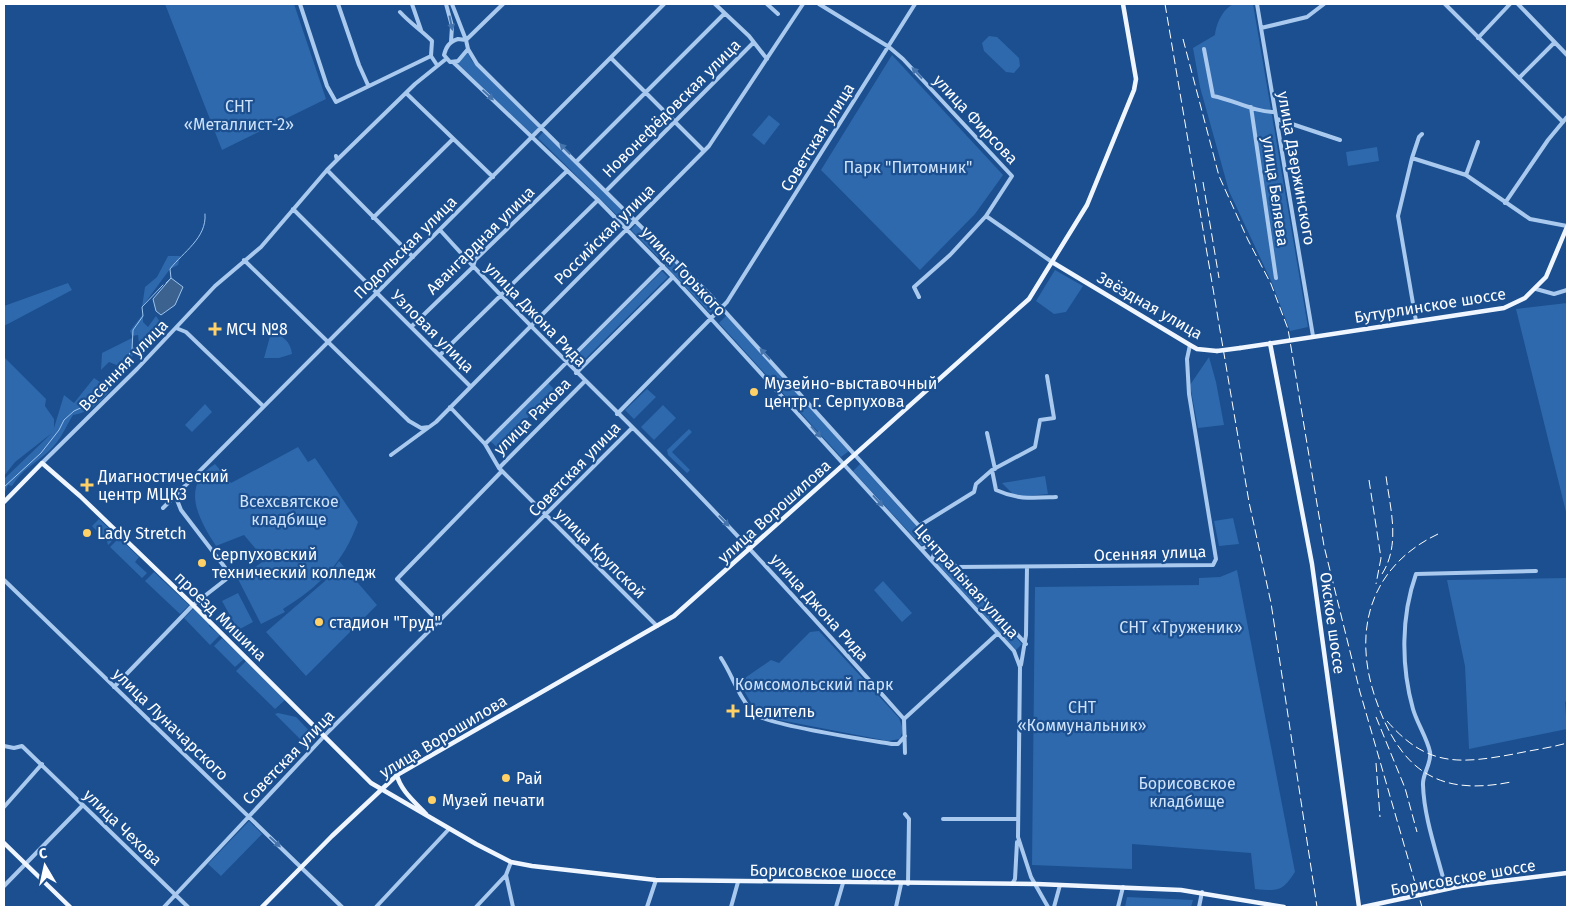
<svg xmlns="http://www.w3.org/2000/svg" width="1571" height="911" font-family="'Fira Sans',sans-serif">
	<rect width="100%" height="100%" fill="#1b4f8f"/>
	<path fill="#2e69ad" d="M165 4H294L326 99 222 150Z
		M1234 4H1253L1308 327 1290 331 1272 283 1229 191 1200 87 1193 48 1215 35C1216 24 1223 8 1234 4Z
		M989 36 997 37 1019 58 1020 66 1014 73 1006 72 984 51 982 43Z
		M466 49 472 61 539 128 533 135 455 61Z
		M892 55 1003 175 975 214 920 270 821 170Z
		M769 115 780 124 764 145 752 135Z
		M543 132 633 219 627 225 538 138Z
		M1377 147 1379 161 1348 166 1346 152Z
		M637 223 664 250 658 257 631 230Z
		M168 256H180L178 265 170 269 142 307 145 287 157 277Z
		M672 258 718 305 710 313 665 265Z
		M1055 270 1083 286 1066 312 1054 314 1036 301Z
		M662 271 668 277 578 366 572 360Z
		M68 283 72 290 4 326V306Z
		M1567 303V516L1516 309Z
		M143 314V322L148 327 156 316 160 322V331L145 346 139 343 138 335 132 336 130 331Z
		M727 315 849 451 841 457 719 323Z
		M271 333C282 334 291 342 292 354L279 358H264Z
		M132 338V347L138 348C119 373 107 410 73 415 65 428 61 440 49 451 36 463 21 470 12 486L8 485 4 494V479L52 433 15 462 4 476V357L46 399 45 406 54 419V428L64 395 74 403 94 378 100 382 107 380 119 366 109 362 101 370 102 353Z
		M1209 357 1216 382 1224 425 1198 428 1190 385Z
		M548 383 554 389 499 449 490 441Z
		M647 389 656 397 634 419 625 410Z
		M205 404 212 412 192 432 185 425Z
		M663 405 676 418 654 440 641 427Z
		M689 429 692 432 672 452 690 470 687 473 668 455 667 450Z
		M298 447 308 462 315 458 358 522C344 562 319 587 283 609L285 612 261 624 238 579 265 560 244 535 216 546C198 518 180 486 215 464L231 483Z
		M860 464 928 539 927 545H921L853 471Z
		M1045 476 1048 494 1016 497 1002 483Z
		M1233 518 1239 544 1219 546 1214 521Z
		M99 519 117 536 108 545 107 541 92 526Z
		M119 538 139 557 135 562 147 573 142 578 110 547Z
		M939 554 1022 644 1016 650 935 561 936 555Z
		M339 561 377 605 306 676 266 632 325 581Z
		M1237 570 1295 872C1282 892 1278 891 1255 889L1251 853 1132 844V869L1032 865 1035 587 1199 585V578L1220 577Z
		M154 572 189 605 180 614 145 581Z
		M1567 578V701L1565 702 1567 729 1469 749 1465 666 1447 580Z
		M883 581 912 613 902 622 874 590Z
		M238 593 253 622 238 630 222 601Z
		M194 608 210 624 209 626 220 635 210 645 184 618Z
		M819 631 899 718 903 729 900 739 888 741 764 717 751 703 739 682 771 660 779 663 810 632Z
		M222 638 244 659 235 667 214 646Z
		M246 661 285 700 275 709 236 671Z
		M278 713 296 717 316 738 305 749 298 743 301 740 275 714Z
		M249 821 262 834 221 876 208 864Z
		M1127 897 1193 900 1191 907H1125Z"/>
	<path fill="#3c6290" stroke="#9cc4f0" d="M171 278 183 287 175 305 161 315 156 311 153 299Z"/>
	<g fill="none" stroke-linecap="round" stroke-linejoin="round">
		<path stroke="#9cc4f0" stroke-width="1" d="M166 283 171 278 170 269C183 252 207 238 205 214
			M4 487 41 453 59 430 64 420 74 411 89 404 99 390 119 370 132 350 133 330 143 316 142 307 163 285"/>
		<path stroke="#a9c9ee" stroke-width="4" d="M300 4 327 86 336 102 431 56
			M338 4 359 65 368 85
			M412 4 421 30
			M446 4 452 26 451 42
			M452 4 466 40 503 4
			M715 4 749 36 767 59
			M767 4 778 14
			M819 4 889 47 903 59 1012 176 986 216 950 255 914 287 919 297
			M1257 4 1313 336
			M1445 4 1563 122
			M1518 4 1567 55
			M400 12C410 23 421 30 432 41L431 56 437 65
			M1261 28 1307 17 1324 4
			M1478 38 1510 4
			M458 39 466 40 468 49 458 61 450 62 444 55C446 47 449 42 458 39Z
			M468 49 477 64 711 296 1026 644
			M1204 49 1213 96C1234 100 1254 112 1275 112
			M611 58 704 151
			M453 62 598 200 673 277 1014 651 1020 667 1018 837 1031 877 1048 907
			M1519 78 1554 43
			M406 93 493 177
			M1251 107 1276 278
			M1277 119 1340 140
			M336 156 337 160 327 170 413 257
			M1412 158 1466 175 1530 219 1567 226
			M337 160 415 84 446 59
			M577 161 724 14
			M1466 175 1478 142
			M607 190 753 43
			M1505 203 1548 140 1567 117
			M293 209 470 386
			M986 216 1052 262
			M373 218 453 139
			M440 230C509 307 584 378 657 452 742 538 823 628 904 719
			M244 260 409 421 421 428 429 427
			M1536 289 1554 294 1567 290
			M1416 321 1398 216 1412 158 1419 137 1422 134
			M411 327 473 267 475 260 567 171
			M176 328 186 332 263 406
			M440 355 598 200
			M576 373 673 277
			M450 407 485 444 499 468 657 626
			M617 414 727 302 915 4
			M987 433 995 469
			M485 444 663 266
			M391 455 436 422 709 146 803 4
			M42 463 137 369 215 286 261 247 327 170
			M499 468 584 382
			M992 470 1035 447 1040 420 1054 418 1047 376
			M163 508 664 4
			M919 526 974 492 976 484 992 470 996 490C1018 500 1033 498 1056 497
			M921 549 928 546 931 540
			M932 560 934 554 943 552
			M956 567 1213 565 1216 559 1189 394 1187 359 1190 345
			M4 580 342 907
			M440 623 397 579 502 471
			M721 658C733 676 739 699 755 714 767 725 868 740 892 744H898L905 736
			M1021 665 1026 635 1027 567
			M114 687 193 605 229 577 230 574 181 510 175 495
			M4 746 14 748 22 746 188 907
			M905 753 904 719 997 634
			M4 807 42 764
			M905 814 909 819 908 884
			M943 819H1018
			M511 862 506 875 513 907
			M1012 884 1015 879 1017 842
			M4 886 83 805
			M1446 889C1438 856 1424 819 1423 785 1422 774 1432 763 1430 752 1427 738 1417 723 1413 709 1401 666 1401 616 1416 574L1536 571
			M164 907 329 731 632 428
			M376 907 449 829
			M476 907 506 875
			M647 907 656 880
			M731 907 738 882
			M836 907 843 883
			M896 907 901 884
			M1054 907 1060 885
			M1118 907 1123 887
			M1199 907 1202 892"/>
		<path stroke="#f0f6ff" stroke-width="4.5" d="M1052 262 1190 345 1197 349 1217 351
			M1270 343 1312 564 1359 907
			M1240 348 1504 308 1525 298 1546 277 1567 227
			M4 502 42 463 80 496 193 605 371 783 476 844 511 862 532 866 656 880 1037 884 1181 890 1284 907
			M397 775C400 790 416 803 426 814
			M4 843 70 907
			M262 907 332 836 397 775 674 616 1029 299 1087 205 1134 90 1136 79 1123 4
			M1363 907 1461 886 1567 873"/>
		<path stroke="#fff" stroke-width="1" stroke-dasharray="9 4" stroke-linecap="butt" d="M1165 4 1249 502 1271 603 1317 907
			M1183 39 1219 176 1248 240 1271 284 1288 329 1324 546 1360 692 1422 907
			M1203 182 1219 278
			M1369 480 1381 558 1376 584
			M1438 534C1369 567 1352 632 1376 700 1400 769 1437 797 1511 782
			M1382 574C1401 544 1390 508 1386 476
			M1376 717 1405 788 1417 832
			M1387 721C1427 767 1459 764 1514 754 1532 750 1550 748 1567 743
			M1376 763 1380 817"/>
		<path stroke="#f0f6ff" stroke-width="4.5" d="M1217 351 1240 348"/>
	</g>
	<defs><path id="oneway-solid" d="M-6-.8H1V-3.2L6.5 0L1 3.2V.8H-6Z" transform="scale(1.25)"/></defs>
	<g fill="#4674ac">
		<use href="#oneway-solid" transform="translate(451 23) rotate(78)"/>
		<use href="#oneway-solid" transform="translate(917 73) rotate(-133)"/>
		<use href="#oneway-solid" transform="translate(488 95) rotate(43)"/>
		<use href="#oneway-solid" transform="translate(565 149) rotate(-135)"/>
		<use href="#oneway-solid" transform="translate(765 354) rotate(-133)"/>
		<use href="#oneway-solid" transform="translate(816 432) rotate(48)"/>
		<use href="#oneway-solid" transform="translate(878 501) rotate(48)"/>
		<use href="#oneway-solid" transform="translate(724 521) rotate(46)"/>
		<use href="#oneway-solid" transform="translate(275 842) rotate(43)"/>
	</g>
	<g fill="#ffd166" stroke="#1b4f8f" stroke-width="2">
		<path d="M212.5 321.5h5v5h5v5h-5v5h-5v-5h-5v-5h5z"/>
		<circle cx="754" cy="392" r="5"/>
		<path d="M84.5 477.5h5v5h5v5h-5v5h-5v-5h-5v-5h5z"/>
		<circle cx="87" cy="533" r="5"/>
		<circle cx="202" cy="563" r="5"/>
		<circle cx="319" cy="622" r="5"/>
		<path d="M730.5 703.5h5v5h5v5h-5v5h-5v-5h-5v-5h5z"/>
		<circle cx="506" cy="778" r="5"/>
		<circle cx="432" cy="800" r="5"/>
	</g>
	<g text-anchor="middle" stroke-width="4.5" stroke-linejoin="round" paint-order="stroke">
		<g font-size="16" fill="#cfe3fa" stroke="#1b4f8f">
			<text x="239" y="112">СНТ<tspan x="239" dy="18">«Металлист-2»</tspan></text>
			<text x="908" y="173">Парк "Питомник"</text>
			<text x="289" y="507">Всехсвятское<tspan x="289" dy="18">кладбище</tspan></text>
			<text x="1181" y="633">СНТ «Труженик»</text>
			<text x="814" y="690">Комсомольский парк</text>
			<text x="1082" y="713">СНТ<tspan x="1082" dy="18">«Коммунальник»</tspan></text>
			<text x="1187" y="789">Борисовское<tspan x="1187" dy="18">кладбище</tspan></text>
		</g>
		<g font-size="16" fill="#fff" stroke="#1b4f8f">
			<text transform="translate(671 108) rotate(-45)" y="6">Новонефёдовская улица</text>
			<text transform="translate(976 119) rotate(47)" y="6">улица Фирсова</text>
			<text transform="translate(817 137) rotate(-58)" y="6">Советская улица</text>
			<text transform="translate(1297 168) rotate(80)" y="6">улица Дзержинского</text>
			<text transform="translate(1276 191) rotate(82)" y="6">улица Беляева</text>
			<text transform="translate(604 234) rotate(-45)" y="6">Российская улица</text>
			<text transform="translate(480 240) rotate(-45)" y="6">Авангардная улица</text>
			<text transform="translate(405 247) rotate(-45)" y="6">Подольская улица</text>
			<text transform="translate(684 271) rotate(47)" y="6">улица Горького</text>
			<text transform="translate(1150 305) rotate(30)" y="6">Звёздная улица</text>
			<text transform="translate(1430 305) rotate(-9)" y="6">Бутурлинское шоссе</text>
			<text transform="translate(536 314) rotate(46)" y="6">улица Джона Рида</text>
			<text transform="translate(433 331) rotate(45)" y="6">Узловая улица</text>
			<text transform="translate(123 365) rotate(-46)" y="6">Весенняя улица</text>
			<text transform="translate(532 416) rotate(-45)" y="6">улица Ракова</text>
			<text transform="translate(574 469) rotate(-46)" y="6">Советская улица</text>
			<text transform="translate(774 511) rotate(-42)" y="6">улица Ворошилова</text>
			<text transform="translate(601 553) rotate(45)" y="6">улица Крупской</text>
			<text transform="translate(1150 553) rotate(-2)" y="6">Осенняя улица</text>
			<text transform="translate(967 581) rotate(48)" y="6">Центральная улица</text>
			<text transform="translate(820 607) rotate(48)" y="6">улица Джона Рида</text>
			<text transform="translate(221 616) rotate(44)" y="6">проезд Мишина</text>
			<text transform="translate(1333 623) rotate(82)" y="6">Окское шоссе</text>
			<text transform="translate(171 724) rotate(44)" y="6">улица Луначарского</text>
			<text transform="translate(443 736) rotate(-31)" y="6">улица Ворошилова</text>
			<text transform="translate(288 757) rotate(-46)" y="6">Советская улица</text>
			<text transform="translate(123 827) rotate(44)" y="6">улица Чехова</text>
			<text transform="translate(823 871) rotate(1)" y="6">Борисовское шоссе</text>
			<text transform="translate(1463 877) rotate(-10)" y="6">Борисовское шоссе</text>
		</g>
		<g font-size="16" fill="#fff" stroke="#1b4f8f" text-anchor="start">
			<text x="226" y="335">МСЧ №8</text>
			<text x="764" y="389">Музейно-выставочный<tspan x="764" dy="18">центр г. Серпухова</tspan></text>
			<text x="98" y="482">Диагностический<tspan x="98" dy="18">центр МЦК3</tspan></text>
			<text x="97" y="539">Lady Stretch</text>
			<text x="212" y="560">Серпуховский<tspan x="212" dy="18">технический колледж</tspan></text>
			<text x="329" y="628">стадион "Труд"</text>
			<text x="744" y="717">Целитель</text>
			<text x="516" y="784">Рай</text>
			<text x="442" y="806">Музей печати</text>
		</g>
	</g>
	<rect width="1571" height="911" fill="none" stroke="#ffffff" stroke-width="10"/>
	<g transform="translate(45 866) rotate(351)" stroke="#1b4f8f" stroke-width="4" paint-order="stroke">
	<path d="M0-4L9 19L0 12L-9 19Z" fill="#ffffff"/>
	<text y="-8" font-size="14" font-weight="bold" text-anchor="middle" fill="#ffffff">С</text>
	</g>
</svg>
